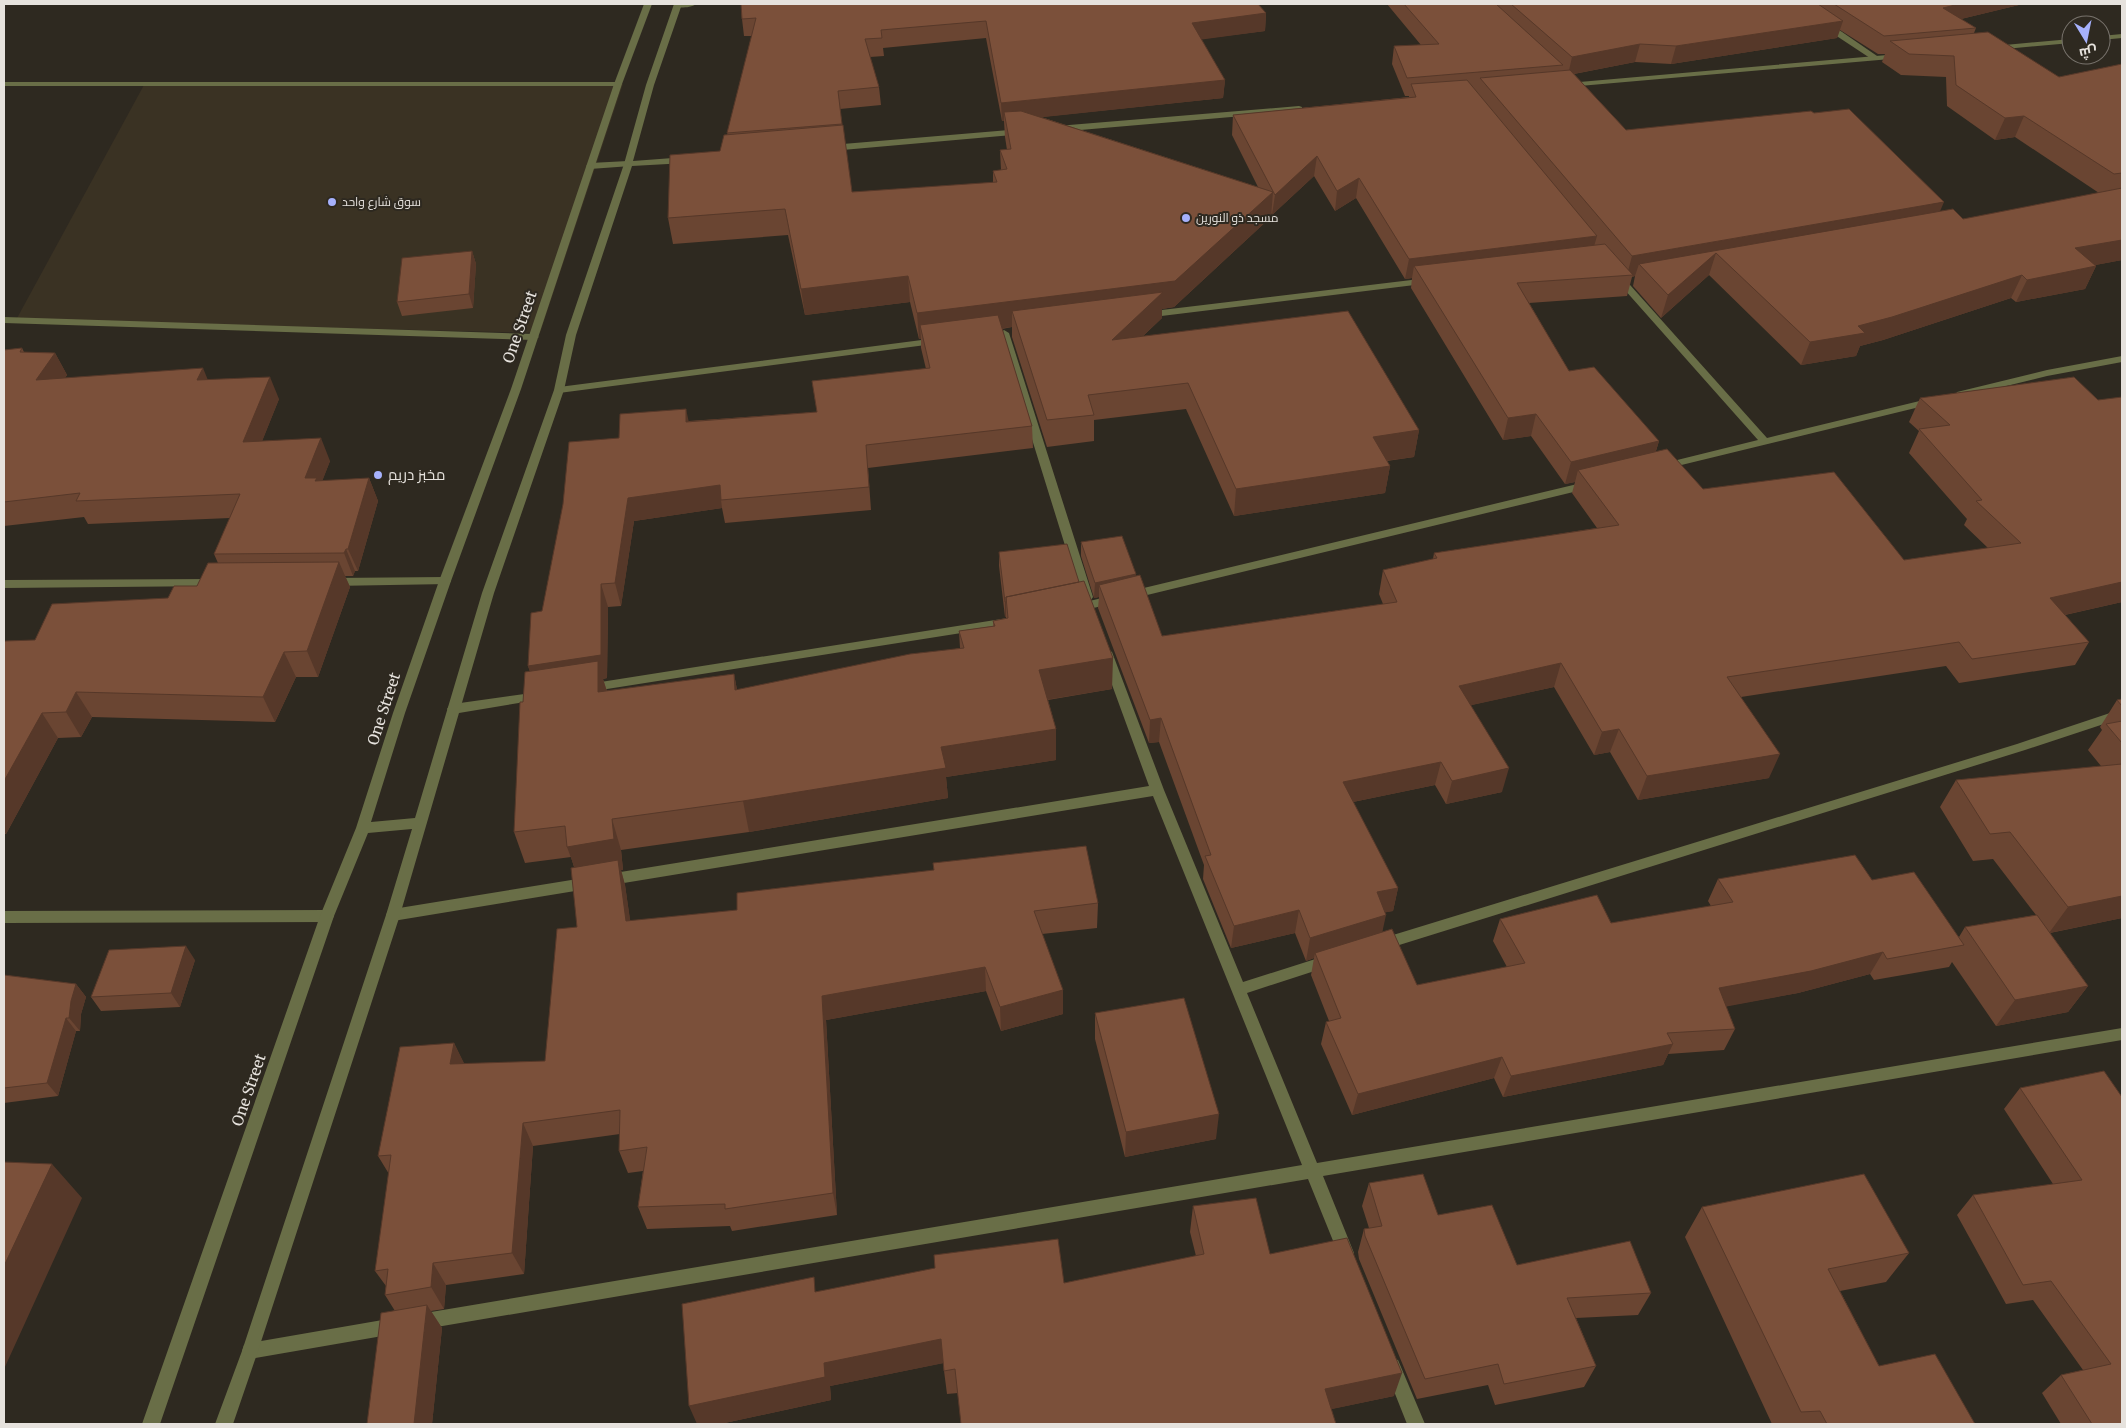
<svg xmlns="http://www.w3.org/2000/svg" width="2126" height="1428" font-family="Merriweather,Cairo,serif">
	<rect width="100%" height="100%" fill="#2e2920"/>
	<path fill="#3a3223" d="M623 84 540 333 16 320 144 85Z"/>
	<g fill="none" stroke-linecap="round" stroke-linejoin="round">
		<path fill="#696e47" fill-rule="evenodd" d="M674 4H696C691 8 680 8 674 7Z
			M1823 23H1829L1880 58 1873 60 1823 27Z
			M4 82H618L622 84 618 86H4Z
			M628 161 632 164 631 166 590 169 586 166 590 163Z
			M1619 275 1622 276 1767 438 1932 398 1937 401 1936 403 1665 469 1661 468 1660 466 1661 464 1758 440 1616 280 1614 278Z
			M1428 278 1431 279V283L1145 318 1140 315 1145 312Z
			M4 317 534 334 539 337 534 340 4 323Z
			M1004 330 1009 333 1093 597 1091 600 1087 601 1081 597 999 333Z
			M937 338 942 341 941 343 559 393 554 390 559 387Z
			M2122 356V362L2047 376 1961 397 1956 394 1957 392 2047 370Z
			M1590 481 1594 483 1595 485 1594 487 1077 612 1071 608 1077 604Z
			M445 577 451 581 449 584 332 586 326 582 332 578Z
			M215 579 219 580 221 583 219 586 4 588V580Z
			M1008 618 1012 619 1014 622 1012 625 588 692 582 688 588 684Z
			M1106 648 1112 652 1164 790 1243 982 1328 955 1333 957 1335 961 1333 965 1247 993 1317 1163 2122 1028V1040L1323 1176 1354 1253 1352 1258 1346 1261 1340 1258 1308 1179 419 1330 413 1328 411 1322 413 1316 419 1314 1302 1165 1153 796 393 921 388 919 386 915 388 911 393 909 1149 786 1100 652Z
			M539 692 543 693 545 696 543 699 453 714 449 712 447 709 449 706 453 704Z
			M2122 709V718L2025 750 1380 951 1375 949 1373 945 1375 941 1380 939 2017 744Z
			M327 910 332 912 334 916 332 920 327 922 4 923V911Z
			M394 1318 400 1320 402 1326 400 1332 394 1334 250 1359 244 1357 242 1351 244 1345 250 1343Z
			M1392 1358 1398 1360 1425 1424H1407L1384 1366 1386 1360Z"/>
		<path fill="#696e47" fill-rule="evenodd" d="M644 4H652L622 84 521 389 451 581 405 713 371 822 415 818 482 593 554 390 566 335 624 164 646 85 674 4H682L654 85 633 161 686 157 690 160 686 163 632 166 576 335 564 390 494 593 400 915 258 1351 233 1424H215L242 1351 386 915 412 829 368 833 334 916 160 1424H142L320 916 356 828 393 713 439 581 511 389 614 84Z
			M2122 34V38L2101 40V36Z
			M2071 39V43L1994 50 1990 48 1994 46Z
			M1899 54 1903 56 1902 58 1568 87 1564 85 1568 83Z
			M1299 106 1302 107V111L1057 132 1053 129 1057 126Z
			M1020 129 1024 132 1023 134 831 151 827 148 831 145Z"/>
	</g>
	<path fill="#6a4532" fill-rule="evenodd" d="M741 4 1266 13 1265 31 1201 39 1225 80 1223 98 1041 117 1258 187 1232 135 1233 115 1409 97V96H1405L1392 64 1394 46 1421 45 1387 4H2023L1961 19 1976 28 1974 33 2059 77 2122 64V260L2095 265 2096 266 2085 289 2016 302 2011 298 1883 340 1860 346 1856 356 1801 365 1709 275 1661 318 1633 286 1635 276 1632 277 1627 296 1529 303 1569 371 1659 441 1656 451 1703 489 1904 560 1988 548 1964 525 1967 519 1909 453 1919 431 1909 422 1920 398 2074 377 2122 602 2065 615 2089 642 2075 665 1959 683 1946 666 1741 697 1769 778 1638 800 1610 752 1594 755 1554 687 1471 705 1502 792 1446 804 1435 785 1353 802 1398 888 1393 911 1385 912 1382 932 1417 985 1507 967 1493 941 1500 919 1611 923 1711 906 1708 901 1718 879 1872 880 1959 937 1965 927 2036 915 1993 859 1973 861 1940 807 1956 780 2101 766 2088 750 2102 730 2100 727 2117 700 2122 699V918L2050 933 2088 986 2068 1012 1996 1026 1952 962 1949 967 1874 980 1870 974 1798 993 1726 1006 1735 1029 1724 1050 1668 1054 1663 1065 1503 1097 1494 1078 1352 1115 1321 1044 1326 1022 1329 1021 1311 975 1314 958 1306 961 1295 933 1231 948 1203 879 1204 865 1159 742 1149 743 1098 608 1099 597 1094 598 1081 556V542L1136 576 1162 636 1383 604 1379 594 1383 570 1433 559 1434 553 1597 528 1572 493 1575 482 1565 484 1531 436 1503 440 1411 288 1412 278 1405 279 1356 198 1335 211 1314 176 1272 215 1271 213V217L1174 307 1162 309V318L1143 336 1419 430 1414 457 1387 461 1390 466 1385 493 1234 516 1186 409 1094 420V441L1047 447 1012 337V327L1002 329 1032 426 1033 448 868 468 871 510 725 523 722 508 634 521 621 606 608 607 607 678 603 679 607 691 734 674 737 690 960 648 959 631 993 626V621L1006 619V616L1005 617 999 566V552L1112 689 1048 700 1056 729V760L946 777 948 798 749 832 621 850 623 870H621L625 885 630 921 737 910 934 870 933 863 1098 903 1097 928 1042 934 1063 1014 1001 1031 986 991 826 1020 837 1215 732 1231 730 1226 647 1229 638 1207 643 1171 628 1173 619 1151 620 1134 533 1146 524 1274 446 1285 444 1309 431 1311 442 1328 432 1424H367L395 1311 385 1295 386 1286 375 1271 389 1174 378 1156 454 1043 464 1064 545 1061 577 927 574 867 571 857 525 863 514 832 523 702 530 671 528 666 542 611 619 438 689 421 817 412 812 381 926 369 921 348V339H919L910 302 805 315 788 235 673 244 668 218 720 151 727 135 752 36H744L742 19ZM1840 30 1878 54H1885L1882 62 1901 75 1946 77 1947 106 1995 140 2015 137 2099 193 1963 219 1940 211 1814 113 1626 130 1574 74 1635 62 1671 64 1837 38ZM986 38 1002 121H1004L1005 137 1007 150H1000L1001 170 993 171V183L852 192 840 109 881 105 879 87 870 57 884 56 883 48Z
		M472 251 476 264 473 308 402 316 397 302Z
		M22 348 24 352 55 353 67 375 65 378 208 380 279 399 262 441 330 461 322 481 369 478 378 501 358 571H355L353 576H345L350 587 318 677H296L275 722 92 717 81 737 58 738 6 834H4V643L35 640 168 598 197 586 218 563 214 554 230 518 88 524 84 517 4 526V350Z
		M195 960 180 1007 101 1011 91 997Z
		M4 975 76 984 86 997 81 1014 80 1031H76L58 1096 4 1103Z
		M1095 1013 1216 1139 1125 1157 1095 1039Z
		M2104 1071 2122 1424H2061L2042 1393 2061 1375 2083 1370 2033 1300 2006 1304 1957 1215 1973 1195 2053 1184 2004 1109 2020 1088Z
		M1369 1183 1438 1215 1517 1265 1651 1293 1638 1315 1576 1318 1596 1366 1584 1387 1495 1405 1488 1385 1417 1399 1359 1259 1358 1252 1364 1229 1369 1228 1362 1206Z
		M1193 1206 1270 1254 1394 1396 1331 1409 958 1393 947 1394 943 1363 830 1386 831 1400 720 1424H697L817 1291 1064 1283 1196 1256 1190 1232Z
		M1702 1207 1909 1253 1886 1282 1840 1291 1879 1366 1975 1424H1772L1685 1237Z"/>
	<path fill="#563829" d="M1959 4H2023L1936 25 1943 8Z
		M1266 13 1265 31 1191 41 1192 23Z
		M1843 21 1837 38 1671 64 1676 46Z
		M1640 44 1635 62 1568 75 1572 57Z
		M1225 80 1223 98 1006 121 1004 112V121H1002L1001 103Z
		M2024 116 2015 137 1995 140 2005 118Z
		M1317 156 1314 176 1272 215 1275 195Z
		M1359 178 1356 198 1335 211 1337 191Z
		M1273 192 1271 217 1174 307 1162 309V318L1111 366 1012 311V327L923 339 920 325 921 339H919L917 313Z
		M1944 202 1935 223 1716 253 1709 275 1661 318 1668 295 1639 264 1635 276 1632 277 1633 275H1627L1632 256Z
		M1597 236 1591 257 1414 266 1412 278 1405 279 1409 259Z
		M2122 240V260L2064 271 2075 248Z
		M472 251 476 264 473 308 469 294Z
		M2096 266 2085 289 2016 302 2027 280Z
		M2022 275 2011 298 1883 340 1860 346 1856 356 1801 365 1810 342 1858 326Z
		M908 276 910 302 805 315 801 289Z
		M55 353 67 375 48 402 36 380Z
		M203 368 212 390 197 380Z
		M270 377 279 399 253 464 243 442Z
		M686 409 691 432 686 422Z
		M1536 414 1531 436 1503 440 1508 418Z
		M1419 430 1414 457 1369 463 1373 437Z
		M321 438 330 461 320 487 305 478Z
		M1659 441 1652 463 1578 470 1575 482 1565 484 1571 462Z
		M1390 466 1385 493 1234 516 1236 489Z
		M369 478 378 501 358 571 348 549Z
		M720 485 721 500 722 508 634 521 621 606 615 583 628 498Z
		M346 549 355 571 353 576 344 553Z
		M339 562 350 587 318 677 307 651Z
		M1136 574 1135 588 1099 585V597L1094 598 1095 583Z
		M2122 582V602L2037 621 2050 598Z
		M601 584 608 607 607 678 603 679 607 692V723L535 689 528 666Z
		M1005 602H1006V616L1005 617Z
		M284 652 296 677 275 722 263 697Z
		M1113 658 1112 689 1039 701V670Z
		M1561 663 1554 687 1454 709 1459 686Z
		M734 674 740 705 735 690Z
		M76 692 92 717 81 737 66 712Z
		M42 713 58 738 6 834 4 831V781Z
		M1161 718 1159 742 1149 743 1150 720Z
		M1056 729V760L946 777 948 798 749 832 743 801 941 747Z
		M1619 729 1610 752 1594 755 1602 732Z
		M1780 754 1769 778 1638 800 1647 776Z
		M1441 762 1435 785 1338 805 1343 782Z
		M1509 768 1502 792 1446 804 1452 781Z
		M612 819 621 850 623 870H621L625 885 634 946 626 921 578 877 567 847Z
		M1398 888 1393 911 1372 915 1377 892Z
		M2122 896V918L2049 933 2068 907Z
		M1299 910 1295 933 1231 948 1234 926Z
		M1386 915 1381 938 1315 953 1314 958 1306 961 1310 938Z
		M186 946 195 960 180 1007 171 993Z
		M1883 952 1870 974 1798 993 1708 1010 1719 988Z
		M985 967 986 991 826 1020 837 1215 833 1193 822 996Z
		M76 984 86 997 81 1014 80 1031 69 1018 71 1001Z
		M2088 986 2068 1012 1996 1026 2015 1000Z
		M1063 990V1014L1001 1031 1000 1007Z
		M66 1018 76 1031 58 1096 47 1083Z
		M454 1043 466 1067 450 1064Z
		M1673 1044 1663 1065 1503 1097 1511 1076Z
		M1502 1057 1494 1078 1352 1115 1358 1094Z
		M1219 1114 1216 1139 1125 1157 1126 1132Z
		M523 1123 533 1146 524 1274 512 1253Z
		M52 1164 82 1198 4 1369V1266Z
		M433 1263 446 1285 444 1309 431 1287Z
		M427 1305 442 1328 432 1424H414Z
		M941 1339 944 1363 830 1386 831 1400 720 1424H697L689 1406 824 1363Z
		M1402 1373 1394 1396 1318 1412 1325 1389Z"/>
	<path fill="#7b503a" stroke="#563829" d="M741 4H1258L1266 13 1192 23 1225 80 1001 103 986 21 881 30 882 38 865 39 879 87 838 91 842 124 727 133 756 18 742 19Z
		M1404 4H1496L1563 65 1407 78 1394 46 1439 44Z
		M1511 4H1818L1843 21 1676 46 1640 44 1572 57Z
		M1834 4H1959L1943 8 1976 28 1884 36Z
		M1988 32 2059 77 2122 64V173L2114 174 2024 116 2005 118 1956 85 1954 56 1909 54 1890 41Z
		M1570 70 1626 130 1811 111 1814 113 1849 109 1944 202 1632 256 1480 78Z
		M1467 80 1597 236 1409 259 1359 178 1337 191 1317 156 1275 195 1233 115 1416 97 1411 84Z
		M1021 111 1273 192 1175 281 917 313 908 276 801 289 785 209 668 218 670 155 720 151 724 135 843 125 852 192 997 182 993 171 1007 169 1000 150 1011 149 1004 112Z
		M2122 188V240L2075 248 2096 266 2027 280 2022 275 1892 317 1858 326 1865 333 1810 342 1716 253 1668 295 1639 264 1953 209 1963 219Z
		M1605 244 1633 275 1517 283 1569 371 1594 367 1659 441 1571 462 1536 414 1508 418 1414 266Z
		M472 251 469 294 397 302 402 258Z
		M1163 292 1112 340 1348 311 1419 430 1373 437 1390 466 1236 489 1188 383 1088 395 1094 415 1047 420 1012 311Z
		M998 315 1032 426 866 445 869 487 721 500 720 485 628 498 615 583 601 584V655L528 666 531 613 542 611 563 504 569 442 619 438 620 414 686 409V422L817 412 812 381 930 368 920 325Z
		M22 348 20 352 55 353 36 380 203 368 197 380 270 377 243 442 321 438 305 478H317L315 481 369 478 348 549H346L344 553 214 554 240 494 76 501 80 493 4 502V350Z
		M2074 377 2098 400 2122 397V582L2050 598 2089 642 1972 659 1959 642 1727 677 1780 754 1647 776 1619 729 1602 732 1561 663 1459 686 1509 768 1452 781 1441 762 1343 782 1398 888 1377 892 1386 915 1310 938 1299 910 1234 926 1205 856 1211 855 1161 718 1150 720 1099 585 1140 575 1162 636 1397 602 1383 570 1437 558 1434 553 1619 525 1578 470 1667 449 1703 489 1834 472 1904 560 2021 543 1976 501 1982 500 1919 429 1950 425 1920 398Z
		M1122 536 1136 574 1095 583 1081 542Z
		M1067 544 1079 582 1006 597V602H1005L999 552Z
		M339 562 307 651 284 652 263 697 76 692 66 712 42 713 4 781V643L5 641 35 640 52 604 168 598 174 586H197L208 563Z
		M1084 581 1113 658 1039 670 1056 729 941 747 946 768 743 801 612 819 614 839 567 847 565 826 514 832 520 702H523L525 672 598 661V692L734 674 735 690 910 654 964 648 959 631 995 626 993 621 1008 618 1006 597Z
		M2122 699V706L2117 700Z
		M2122 721V743L2106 724Z
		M2122 764V896L2068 907 2010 832 1990 834 1956 780Z
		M1086 846 1098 903 1034 911 1063 990 1000 1007 985 967 822 996 833 1193 725 1209V1204L638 1207 647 1147 619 1151 620 1110 523 1123 512 1253 433 1263 431 1287 385 1295 388 1269 375 1271 391 1155 378 1156 400 1047 454 1043 450 1064 545 1061 557 929 577 927 571 868 618 860 626 921 737 910V893L934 870 933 863Z
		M1855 855 1872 880 1914 872 1964 945 1887 959 1883 952 1811 971 1719 988 1735 1029 1667 1033 1673 1044 1511 1076 1502 1057 1358 1094 1326 1022 1341 1018 1315 953 1392 929 1417 985 1525 963 1500 919 1597 895 1611 923 1733 902 1718 879Z
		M2037 915 2088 986 2015 1000 1965 927Z
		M186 946 171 993 91 997 109 950Z
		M4 975 76 984 71 1001 69 1018H66L47 1083 4 1088Z
		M1184 998 1219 1114 1126 1132 1095 1013Z
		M2104 1071 2122 1097V1424H2092L2061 1375 2111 1364 2051 1281 2023 1285 1973 1195 2082 1180 2020 1088Z
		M4 1162 52 1164 4 1266Z
		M1423 1174 1438 1215 1492 1205 1517 1265 1630 1241 1651 1293 1567 1298 1596 1366 1504 1384 1498 1364 1425 1379 1365 1236 1364 1229 1382 1226 1369 1183Z
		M1864 1174 1909 1253 1828 1269 1879 1366 1935 1354 1975 1424H1827L1820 1411 1801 1412 1702 1207Z
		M1256 1198 1270 1254 1347 1238 1402 1373 1325 1389 1336 1424H961L955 1369 944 1371 941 1339 824 1363 825 1377 689 1406 682 1304 814 1277 815 1292 935 1268 934 1255 1058 1239 1064 1283 1204 1254 1193 1206Z
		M427 1305 414 1424H367L381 1313Z"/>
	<g fill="#a6b1fc" stroke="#2e2920" stroke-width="2">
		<circle cx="332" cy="202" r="5"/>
		<circle cx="1186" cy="218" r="5"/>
		<circle cx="378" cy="475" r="5"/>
	</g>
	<g text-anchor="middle" stroke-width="4" stroke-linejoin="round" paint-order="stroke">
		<g font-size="12" fill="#e6e2dd" stroke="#2e2920" text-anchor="start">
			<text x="342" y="206">سوق شارع واحد</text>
			<text x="1196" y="222">مسجد ذو النورين</text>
		</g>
		<g font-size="15" fill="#e6e2dd" stroke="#2e2920">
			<text transform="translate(520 327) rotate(-71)" y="5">One Street</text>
			<text transform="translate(384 709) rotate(-72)" y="5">One Street</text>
			<text transform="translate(249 1090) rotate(-71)" y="5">One Street</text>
		</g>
		<g font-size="15" fill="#e6e2dd" stroke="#2e2920" text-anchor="start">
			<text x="388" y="480">مخبز دريم</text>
		</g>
	</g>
	<rect width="2126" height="1428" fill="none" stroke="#e6e2dd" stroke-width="10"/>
	<g transform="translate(2086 40) rotate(170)"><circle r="24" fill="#2e2920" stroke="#78736c"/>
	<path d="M0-4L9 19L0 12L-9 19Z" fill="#a6b1fc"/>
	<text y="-8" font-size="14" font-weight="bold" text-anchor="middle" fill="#e6e2dd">ش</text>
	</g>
</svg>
